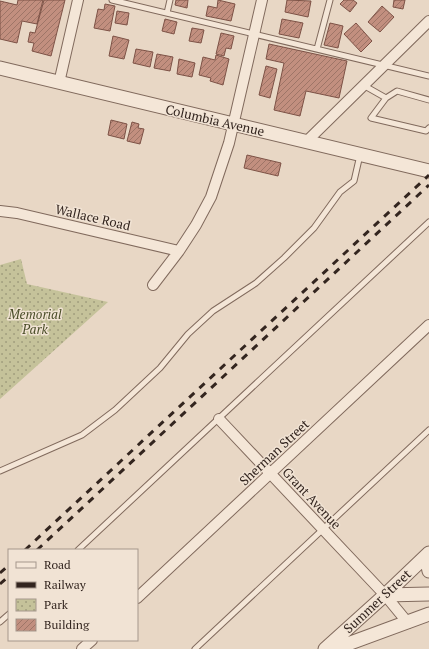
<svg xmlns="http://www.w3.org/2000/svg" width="429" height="649" font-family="'PT Serif',serif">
	<defs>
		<pattern id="park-dots" width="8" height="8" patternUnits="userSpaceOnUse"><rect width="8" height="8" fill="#c5c29a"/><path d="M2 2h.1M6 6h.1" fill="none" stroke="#a19d7d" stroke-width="1.8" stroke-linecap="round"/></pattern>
		<pattern id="building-hatch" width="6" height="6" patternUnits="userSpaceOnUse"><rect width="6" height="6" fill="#c28f7f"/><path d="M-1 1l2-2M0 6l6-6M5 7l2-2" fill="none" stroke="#9e7567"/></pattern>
	</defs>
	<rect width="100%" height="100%" fill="#e8d7c5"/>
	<path fill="url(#park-dots)" d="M21 259 27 284 108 302 0 399V265Z"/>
	<path fill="url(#building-hatch)" stroke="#7d5246" d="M18 0H43L37 24 22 21 17 43 0 39V1L17 5Z
		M44 0H65L51 56 32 51 34 43 28 42 30 32 35 33Z
		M176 0H188L187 8 175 5Z
		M218 0 235 4 231 21 206 16 208 6 217 8Z
		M287 0 311 1 308 17 285 12Z
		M344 0H353L357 3 350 12 340 4Z
		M394 0H405L403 9 393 7Z
		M105 4 115 6 110 31 94 28 98 9 104 10Z
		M382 6 394 17 380 32 368 22Z
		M117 11 129 13 127 25 115 23Z
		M165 19 177 22 174 34 162 31Z
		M282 19 303 23 299 38 279 34Z
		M330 23 343 26 338 48 324 45Z
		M356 23 372 41 361 52 344 34Z
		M192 28 204 30 201 43 189 41Z
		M221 33 234 36 231 49 226 48 224 56 216 54Z
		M113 36 129 40 124 59 109 56Z
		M269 44 347 61 339 98 306 91 300 116 274 110 284 63 266 59Z
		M136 49 153 52 150 67 133 63Z
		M157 54 173 57 170 71 154 68Z
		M216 55 229 59 223 85 210 81 211 78 199 75 203 57 215 60Z
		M179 59 195 63 192 77 177 74Z
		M266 66 277 69 270 98 259 95Z
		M111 120 127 124 124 139 108 135Z
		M132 122 139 124 138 128 144 129 140 144 127 141Z
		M247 155 281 163 278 176 244 168Z"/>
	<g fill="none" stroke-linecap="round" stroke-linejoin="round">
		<defs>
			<path id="service" d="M112 0 429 76
				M167 13 170 0
				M317 49 330 0
				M363 85 386 98
				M429 100 397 91 386 98 371 118 426 131 429 128
				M0 471 82 435 115 410 160 368 188 334 213 311 256 283 284 258 314 228 340 192 354 181 360 155
				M78 550 429 222
				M0 622 9 614
				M195 649 429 430"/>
			<path id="minor" d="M59 83 78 0
				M306 142 429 21
				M0 211 17 213 179 251
				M153 285 179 251 196 225 211 197 229 143 262 0
				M219 419 385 595 408 623
				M137 598 429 325
				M82 649 92 640"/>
			<path id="tertiary" d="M0 68 429 171
				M426 556 429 571
				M385 595 429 594
				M325 649 385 595 429 553
				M334 649 429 614"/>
		</defs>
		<use href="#service" stroke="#816a5d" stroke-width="7"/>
		<use href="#minor" stroke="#816a5d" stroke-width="12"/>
		<use href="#tertiary" stroke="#816a5d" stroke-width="15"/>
		<use href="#service" stroke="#f4e6d7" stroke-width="5"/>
		<use href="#minor" stroke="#f4e6d7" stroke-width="10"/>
		<use href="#tertiary" stroke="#f4e6d7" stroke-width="13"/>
		<path stroke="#33251f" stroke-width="3" stroke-dasharray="7 7" stroke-linecap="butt" d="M25 550 429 175
			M37 550 429 185
			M0 573 9 565
			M0 584 9 576"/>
	</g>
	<g text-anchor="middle" stroke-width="3" stroke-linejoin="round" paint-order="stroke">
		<g font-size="13" fill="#33251f" stroke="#f1e3d4">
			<text transform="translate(215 120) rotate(13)" y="5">Columbia Avenue</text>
			<text transform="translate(93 217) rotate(13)" y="5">Wallace Road</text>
			<text transform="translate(274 452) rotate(-43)" y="5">Sherman Street</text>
			<text transform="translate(312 498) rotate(47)" y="5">Grant Avenue</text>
			<text transform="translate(377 601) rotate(-43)" y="5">Summer Street</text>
		</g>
		<g font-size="13" font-style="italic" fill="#4a4d28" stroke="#f1e3d4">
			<text x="35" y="319">Memorial<tspan x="35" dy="15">Park</tspan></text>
		</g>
	</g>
	<rect x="8" y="549" width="130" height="92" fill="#f1e3d4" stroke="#a5978c"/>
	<rect x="16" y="562" width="20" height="6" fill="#f4e6d7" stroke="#a5978c"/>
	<text x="44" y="569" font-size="12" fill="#33251f">Road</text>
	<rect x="16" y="582" width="20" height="6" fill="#33251f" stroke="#a5978c"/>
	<text x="44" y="589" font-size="12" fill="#33251f">Railway</text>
	<rect x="16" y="599" width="20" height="12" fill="url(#park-dots)" stroke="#a5978c"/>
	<text x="44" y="609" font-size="12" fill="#33251f">Park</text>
	<rect x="16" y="619" width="20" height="12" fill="url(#building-hatch)" stroke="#a5978c"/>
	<text x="44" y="629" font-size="12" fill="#33251f">Building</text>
</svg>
